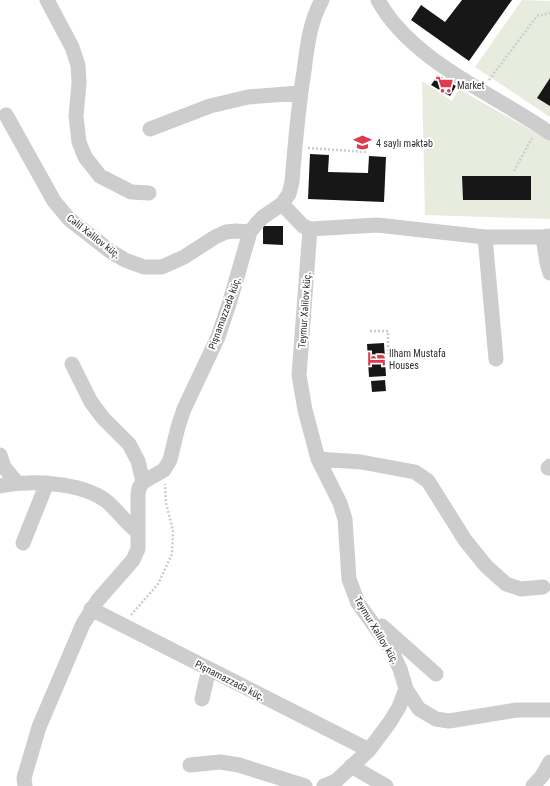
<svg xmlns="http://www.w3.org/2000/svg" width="550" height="786" font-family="'Roboto Condensed',sans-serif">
	<rect width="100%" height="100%" fill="#fff"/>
	<path fill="#e7ecdf" d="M522 0 550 1V117L475 67Z
		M422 81 452 101 459 89 550 141V219L425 215Z"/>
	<path fill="#171717" d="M462 0H512L469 61 411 20 421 5 445 22Z
		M438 75 456 86 450 96 431 85Z
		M550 78V106L537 98Z
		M310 154 329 155 328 172 368 173 369 156 386 157 384 202 308 199Z
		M462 176H531V200H463Z
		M263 226H283V245L263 244Z
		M384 343 386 376 369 377 367 344Z
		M385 380 386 391 372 392 371 381Z"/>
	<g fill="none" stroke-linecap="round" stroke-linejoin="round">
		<path stroke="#cdcdcd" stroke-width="2.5" stroke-dasharray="2 2" stroke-linecap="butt" d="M489 80 537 16 550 13
			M308 148 366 152
			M514 171 532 138
			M370 331H388V354
			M131 615 158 584 172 554 173 531 166 503 165 484"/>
		<path stroke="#cdcdcd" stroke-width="15" d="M47 0 72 47 78 65 79 83 76 116 79 142 85 157 100 176 131 192 149 193
			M378 0C411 61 494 94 550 133
			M6 115 54 201 69 219 110 251 125 260 144 267H162L184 257 215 237 226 232 236 231 250 232
			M150 129 210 106 248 97 300 93
			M282 204 303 226 310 229 377 225 485 237H543L550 236
			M310 229 299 375 305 410 318 459 340 503 345 519 349 579 358 603 391 649 400 669 406 689 419 709 436 719 449 721 517 710H550
			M485 237 496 359
			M543 237 547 263 550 273
			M72 364 91 402 103 418 129 444 138 461 143 482
			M0 455 4 467 17 483
			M318 459 361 462 415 472 428 481 465 540 486 566 506 584 521 589 543 587
			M548 468 550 466
			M0 486C30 480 79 482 105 500 117 509 125 523 138 532
			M23 543 47 483
			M91 609 369 750
			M382 626 436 674
			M202 699 209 669
			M190 765 220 762 239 765 305 786
			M351 766 386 786
			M25 786 24 778 39 727 83 624 98 600 133 560 138 549V495L139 488 143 482 164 470 170 460 178 427 184 409 218 337 230 301 250 232 257 223 263 217 282 204 289 194 292 182C295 145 298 108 304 71 307 47 310 21 322 0
			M324 786 336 781 369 750 390 722 399 707 406 689
			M533 786 542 776 550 762"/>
	</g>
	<defs>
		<symbol id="supermarket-bare" viewBox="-9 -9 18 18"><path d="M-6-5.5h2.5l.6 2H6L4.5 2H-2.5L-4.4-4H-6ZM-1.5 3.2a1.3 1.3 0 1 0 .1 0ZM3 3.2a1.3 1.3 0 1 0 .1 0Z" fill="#de3c4d" stroke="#fff" stroke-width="2.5" paint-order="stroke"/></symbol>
		<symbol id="school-bare" viewBox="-9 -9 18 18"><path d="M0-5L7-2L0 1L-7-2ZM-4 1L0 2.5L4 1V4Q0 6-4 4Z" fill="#de3c4d" stroke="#fff" stroke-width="2.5" paint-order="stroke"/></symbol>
		<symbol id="hotel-bare" viewBox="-9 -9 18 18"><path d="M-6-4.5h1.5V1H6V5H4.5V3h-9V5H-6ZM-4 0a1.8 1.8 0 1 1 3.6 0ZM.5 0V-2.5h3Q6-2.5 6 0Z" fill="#de3c4d" stroke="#fff" stroke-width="2.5" paint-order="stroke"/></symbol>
	</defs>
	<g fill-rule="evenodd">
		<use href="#supermarket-bare" x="432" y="72" width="25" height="25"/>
		<use href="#school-bare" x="350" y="130" width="25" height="25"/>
		<use href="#hotel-bare" x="364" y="346" width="25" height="25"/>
	</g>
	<g text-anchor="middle" stroke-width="4" stroke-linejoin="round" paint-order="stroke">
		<g font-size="10" fill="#303030" stroke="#fff" text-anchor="start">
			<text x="457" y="89">Market</text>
			<text x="376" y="147">4 saylı məktəb</text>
			<text x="389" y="357">Ilham Mustafa<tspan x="389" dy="12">Houses</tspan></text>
		</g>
		<g font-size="10" fill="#303030" stroke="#fff">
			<text transform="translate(94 236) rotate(38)" y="4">Cəlil Xəlilov küç.</text>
			<text transform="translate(304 310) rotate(-86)" y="4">Teymur Xəlilov küç.</text>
			<text transform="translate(224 313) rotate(-70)" y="4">Pişnamazzadə küç.</text>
			<text transform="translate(377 630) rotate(59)" y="4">Teymur Xəlilov küç.</text>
			<text transform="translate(230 680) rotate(27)" y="4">Pişnamazzadə küç.</text>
		</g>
	</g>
</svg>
